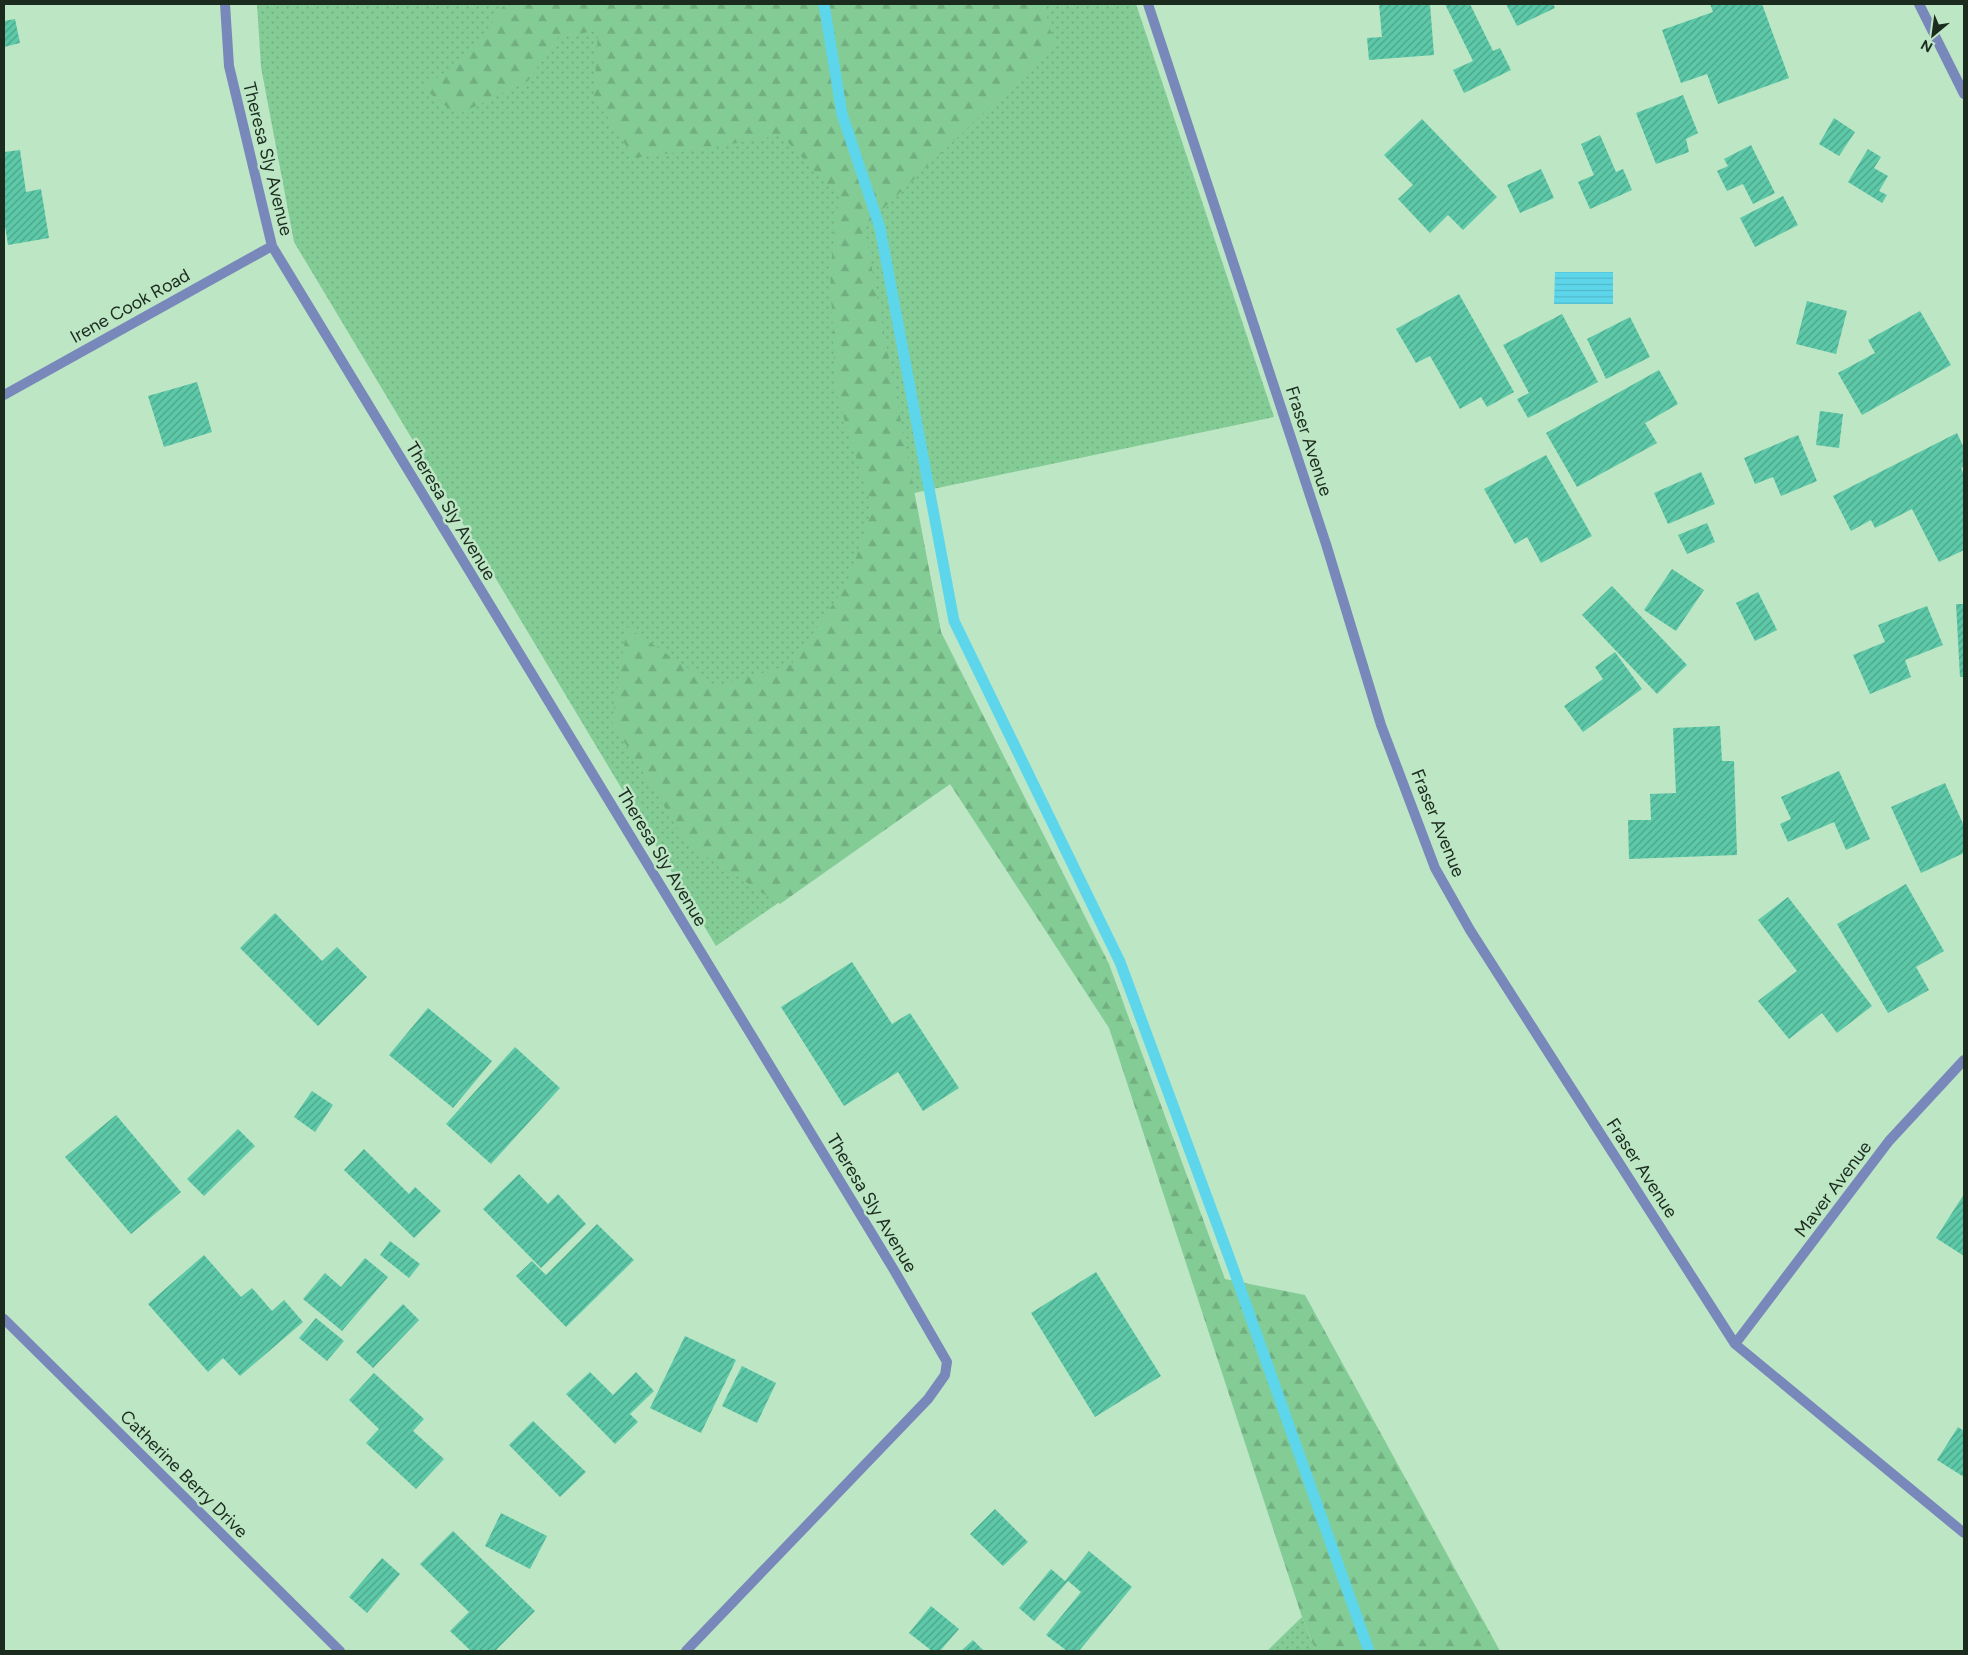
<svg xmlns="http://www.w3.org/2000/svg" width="1968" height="1655" font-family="Figtree,sans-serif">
	<defs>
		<pattern id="grass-dots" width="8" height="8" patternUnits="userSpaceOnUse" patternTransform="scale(1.25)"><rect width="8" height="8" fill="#84cc96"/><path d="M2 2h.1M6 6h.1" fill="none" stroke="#71af81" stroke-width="1.8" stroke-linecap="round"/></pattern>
		<pattern id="forest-firs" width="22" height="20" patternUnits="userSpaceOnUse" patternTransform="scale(1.25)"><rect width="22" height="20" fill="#84cc96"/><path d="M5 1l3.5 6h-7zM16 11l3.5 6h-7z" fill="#71af81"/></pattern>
		<pattern id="water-rules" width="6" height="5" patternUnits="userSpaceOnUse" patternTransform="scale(1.25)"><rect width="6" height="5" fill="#5dd6eb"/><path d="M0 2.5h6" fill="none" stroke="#50b8c9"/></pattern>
		<pattern id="building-hatch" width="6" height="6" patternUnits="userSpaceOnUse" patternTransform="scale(1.25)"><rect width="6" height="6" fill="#5dc9a8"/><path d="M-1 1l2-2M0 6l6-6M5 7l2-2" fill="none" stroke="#4ca388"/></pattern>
	</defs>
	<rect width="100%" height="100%" fill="#bde6c5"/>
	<path fill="url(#grass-dots)" d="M257 4H1136L1274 417 914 493 941 632 950 784 716 946 294 242 261 67Z
		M1302 1617 1316 1651H1267Z"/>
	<path fill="url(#forest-firs)" d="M505 4H1044L1054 45 864 227 941 632 1109 964 1225 1279 1305 1295 1500 1651H1316L1302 1617 1109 1028 950 784 780 904 688 845 612 722 627 627 716 687 792 664 848 582 872 509 836 393 830 272 839 197 781 135 709 148 634 158 594 96 598 31 559 36 528 81 457 115 423 88 471 53Z"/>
	<path fill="url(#water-rules)" d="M1555 272H1613V304H1554Z"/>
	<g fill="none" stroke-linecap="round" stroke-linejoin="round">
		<path stroke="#5dd6eb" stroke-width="11" d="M824 4 842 114 880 228 954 621 1120 962 1232 1265 1369 1651"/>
	</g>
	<path fill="url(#building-hatch)" d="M1379 4H1430L1434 55 1369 60 1367 38 1382 37Z
		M1445 4H1470L1493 51 1500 48 1511 70 1464 93 1453 70 1473 61Z
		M1506 4H1553L1555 8 1517 26Z
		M1710 4H1762L1789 78 1718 104 1707 74 1681 83 1662 30 1713 12Z
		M15 19 20 43 4 47V21Z
		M1683 95 1698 133 1686 139 1689 152 1656 164 1636 113Z
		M1834 118 1855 132 1839 156 1819 144Z
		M1422 119 1497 197 1463 230 1448 215 1430 233 1398 199 1413 185 1384 155Z
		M1600 135 1616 172 1623 169 1632 190 1590 209 1578 182 1594 175 1581 144Z
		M1751 145 1775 193 1753 204 1743 184 1727 191 1717 171 1728 166 1724 159Z
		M1868 149 1881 157 1874 168 1888 176 1879 191 1887 195 1882 203 1848 182Z
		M20 150 26 192 41 189 49 238 8 245 4 219V152Z
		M1541 169 1554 198 1520 213 1507 185Z
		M1783 196 1798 225 1755 247 1740 218Z
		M1459 294 1514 392 1487 407 1481 397 1460 409 1430 356 1416 363 1396 329Z
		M1807 301 1847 311 1836 354 1796 344Z
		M1920 311 1951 365 1862 415 1838 373 1875 353 1868 340Z
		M1562 314 1598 382 1528 418 1517 399 1529 393 1503 345Z
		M1630 317 1650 357 1606 379 1587 339Z
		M1659 370 1678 404 1645 423 1657 443 1577 487 1546 433Z
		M197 382 212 432 164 447 148 396Z
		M1820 411 1843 414 1839 448 1816 445Z
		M1957 433 1964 448V466L1961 468 1964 474V550L1939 562 1912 509 1875 528 1871 520 1851 531 1833 496Z
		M1798 435 1817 481 1781 496 1773 477 1755 484 1744 458Z
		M1546 455 1592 536 1541 563 1527 537 1515 544 1484 489Z
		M1701 472 1715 504 1668 524 1654 493Z
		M1707 523 1715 542 1687 554 1678 535Z
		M1672 569 1704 590 1676 631 1644 610Z
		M1612 586 1687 665 1657 694 1582 615Z
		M1758 592 1777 630 1755 641 1736 603Z
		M1956 604H1964V677H1960Z
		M1927 606 1943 645 1905 660 1911 677 1870 694 1853 655 1885 642 1878 625Z
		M1615 652 1642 689 1583 732 1564 706 1603 679 1595 667Z
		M1720 726 1722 761H1734L1737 855 1629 859 1628 820H1651L1650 794 1676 793 1673 728Z
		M1839 771 1870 839 1846 850 1834 822 1788 842 1780 824 1791 819 1781 797Z
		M1945 783 1964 826V853L1921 873 1891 807Z
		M1906 884 1944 951 1916 967 1929 990 1888 1013 1837 924Z
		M1788 897 1872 1006 1837 1033 1822 1013 1789 1039 1758 1001 1797 971 1758 920Z
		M275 913 322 961 337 947 367 977 318 1026 240 948Z
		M852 962 892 1024 910 1013 959 1088 923 1111 898 1072 844 1106 781 1007Z
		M428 1008 492 1061 453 1108 389 1055Z
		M515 1047 560 1088 491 1164 446 1124Z
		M312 1091 333 1105 315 1132 294 1117Z
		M116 1115 181 1192 131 1234 65 1157Z
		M238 1129 255 1146 204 1196 187 1179Z
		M364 1149 409 1194 415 1187 441 1211 414 1238 344 1170Z
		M519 1174 548 1204 558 1194 586 1224 541 1268 483 1209Z
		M1964 1194V1256L1936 1238Z
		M597 1224 634 1260 566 1327 516 1276 532 1261 546 1275Z
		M390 1241 420 1264 409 1278 380 1255Z
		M204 1255 241 1297 252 1288 272 1311 284 1300 303 1322 240 1376 223 1358 208 1372 148 1304Z
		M365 1258 388 1277 342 1331 303 1299 325 1273 341 1287Z
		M1096 1272 1161 1376 1095 1417 1031 1313Z
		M403 1304 419 1320 373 1368 356 1352Z
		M316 1318 344 1341 327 1361 299 1338Z
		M685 1336 736 1360 701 1433 650 1408Z
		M742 1366 776 1383 757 1423 722 1406Z
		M590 1372 613 1395 636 1372 654 1391 630 1414 638 1422 615 1444 566 1394Z
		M374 1373 424 1419 413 1431 444 1459 416 1489 366 1443 379 1429 349 1400Z
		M533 1421 586 1472 560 1497 509 1445Z
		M1958 1427 1964 1431V1449L1963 1452 1964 1453V1477L1937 1460Z
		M995 1509 1028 1542 1003 1566 970 1534Z
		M501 1513 547 1536 530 1569 485 1546Z
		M453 1531 535 1611 495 1651H471L450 1631 469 1612 420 1564Z
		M1089 1551 1132 1587 1079 1651H1067L1046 1635 1081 1592 1068 1581 1034 1621 1019 1608 1051 1569 1065 1581Z
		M382 1558 400 1574 367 1613 349 1597Z
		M931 1606 959 1629 940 1651H932L909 1633Z
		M973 1640 984 1651H961Z"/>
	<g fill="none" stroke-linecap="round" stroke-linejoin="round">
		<path stroke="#7988ba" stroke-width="10" d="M225 4 229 66 272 246 894 1270 947 1362 945 1375 928 1399 686 1651
			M1148 4 1326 544 1381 725 1435 868 1470 930 1735 1344 1964 1533
			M1919 4 1964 94
			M4 395 272 246
			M4 1319 340 1651
			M1735 1344 1889 1141 1964 1060"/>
	</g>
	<g text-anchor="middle" stroke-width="5" stroke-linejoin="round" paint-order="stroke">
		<g font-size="18" fill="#1b2b1e" stroke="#bde6c5">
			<text transform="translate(268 159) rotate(76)" y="6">Theresa Sly Avenue</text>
			<text transform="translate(130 306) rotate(-29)" y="6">Irene Cook Road</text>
			<text transform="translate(1309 441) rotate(72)" y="6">Fraser Avenue</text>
			<text transform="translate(451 511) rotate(59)" y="6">Theresa Sly Avenue</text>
			<text transform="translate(1438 823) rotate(68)" y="6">Fraser Avenue</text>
			<text transform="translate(662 857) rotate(59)" y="6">Theresa Sly Avenue</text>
			<text transform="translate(1642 1168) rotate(57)" y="6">Fraser Avenue</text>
			<text transform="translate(1833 1189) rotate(-53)" y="6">Maver Avenue</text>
			<text transform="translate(872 1203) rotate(59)" y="6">Theresa Sly Avenue</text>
			<text transform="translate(184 1474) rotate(45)" y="6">Catherine Berry Drive</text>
		</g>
	</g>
	<rect width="1968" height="1655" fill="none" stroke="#1b2b1e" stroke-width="10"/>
	<g transform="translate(1933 35) rotate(209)" stroke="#bde6c5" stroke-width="4" paint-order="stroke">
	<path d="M0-4L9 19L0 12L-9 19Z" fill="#1b2b1e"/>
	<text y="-8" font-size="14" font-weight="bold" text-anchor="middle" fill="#1b2b1e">N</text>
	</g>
</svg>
